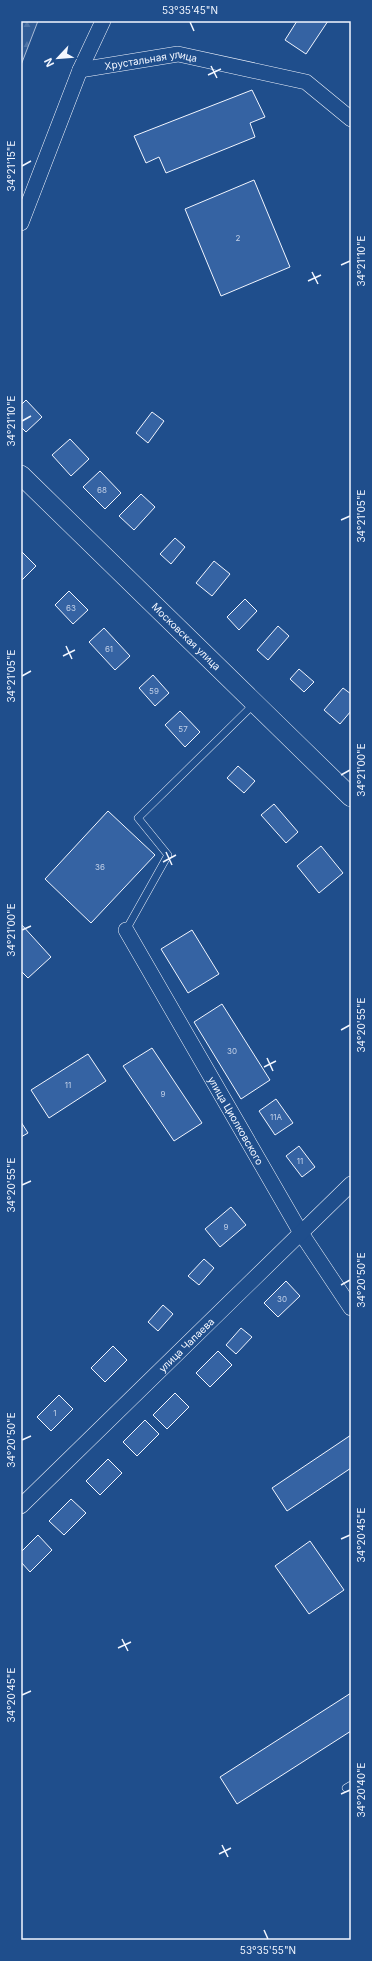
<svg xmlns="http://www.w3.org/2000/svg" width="372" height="1961" font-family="Inter,sans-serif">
	<defs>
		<pattern id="forest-firs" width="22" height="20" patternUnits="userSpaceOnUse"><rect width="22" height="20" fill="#305b95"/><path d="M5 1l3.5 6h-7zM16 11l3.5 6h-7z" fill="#4e73a5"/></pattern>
	</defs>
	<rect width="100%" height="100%" fill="#1f4e8c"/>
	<path fill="url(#forest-firs)" stroke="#a8bbd7" d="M21 21H38L21 65Z"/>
	<path fill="#3563a3" stroke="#f2f6ff" d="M297 21H328L306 54 285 40Z
		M252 90 265 117 250 123 255 137 166 173 159 157 146 163 134 136Z
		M254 180 290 267 221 296 185 209Z
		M26 400 42 417 26 432 21 427V405Z
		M152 412 164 421 148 443 136 433Z
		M70 439 89 459 71 476 52 455Z
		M100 471 121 493 105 509 83 487Z
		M141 494 155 507 134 530 119 516Z
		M175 538 185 547 171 564 160 554Z
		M21 551 36 566 21 581Z
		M214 561 230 574 212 596 196 583Z
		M69 591 88 610 73 624 55 605Z
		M245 599 257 611 239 630 227 617Z
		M278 626 289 636 268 660 257 650Z
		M104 628 130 656 115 670 89 642Z
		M299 669 314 682 304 692 290 679Z
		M153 675 169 693 155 706 139 688Z
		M343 688 351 694V711L340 724 324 710Z
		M180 711 200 732 185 747 165 725Z
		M238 766 255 781 244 793 227 778Z
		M274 804 298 832 286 843 261 815Z
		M108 811 155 855 91 923 45 879Z
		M321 846 343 873 319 893 297 866Z
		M21 924 51 957 28 978 21 971Z
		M192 930 219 974 188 993 161 949Z
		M222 1004 270 1080 241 1099 194 1022Z
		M152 1048 202 1123 174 1141 123 1066Z
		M88 1054 106 1081 49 1118 31 1090Z
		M276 1099 293 1123 275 1135 259 1111Z
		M21 1122 28 1133 21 1137Z
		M299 1146 315 1167 302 1177 286 1156Z
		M231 1207 246 1225 220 1247 205 1229Z
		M204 1259 214 1268 199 1285 188 1276Z
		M286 1281 300 1296 278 1317 264 1303Z
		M163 1305 173 1314 158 1331 148 1322Z
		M241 1328 252 1337 236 1354 226 1345Z
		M113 1346 127 1360 105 1382 91 1368Z
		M218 1351 232 1365 210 1387 196 1373Z
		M175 1393 189 1407 167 1429 153 1415Z
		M59 1395 73 1409 51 1431 37 1417Z
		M145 1420 159 1434 137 1456 123 1442Z
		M351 1435V1468L287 1511 272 1488Z
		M108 1459 122 1473 100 1495 86 1481Z
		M71 1499 86 1513 64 1535 49 1521Z
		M38 1535 52 1550 30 1572 21 1562V1552Z
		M310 1541 344 1590 309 1614 275 1566Z
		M351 1693V1731L237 1804 220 1777Z"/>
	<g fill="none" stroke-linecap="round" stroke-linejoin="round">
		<defs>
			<path id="service" d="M126 930 168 855 138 818 255 703
				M346 1788 351 1785"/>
			<g id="minor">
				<path id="s1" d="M80 70 178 54 306 82 351 119"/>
				<path d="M21 223 80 70 103 21"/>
				<path id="s2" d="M126 930 301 1233 351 1308"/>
				<path id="s3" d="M21 1506 351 1184"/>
			</g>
			<g id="tertiary">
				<path id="s4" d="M21 475 351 797"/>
			</g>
		</defs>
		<use href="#service" stroke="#f2f6ff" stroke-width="8"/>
		<use href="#minor" stroke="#f2f6ff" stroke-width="16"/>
		<use href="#tertiary" stroke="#f2f6ff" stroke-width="20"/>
		<use href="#service" stroke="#1f4e8c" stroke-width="7"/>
		<use href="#minor" stroke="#1f4e8c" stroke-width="15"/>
		<use href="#tertiary" stroke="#1f4e8c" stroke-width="19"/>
	</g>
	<path fill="none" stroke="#f2f6ff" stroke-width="1.5" d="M190 22 194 31M211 66 217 78M208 75 221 69M22 166 31 161M341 265 350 261M312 272 318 284M308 281 321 275M22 421 31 416M341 520 350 516M66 646 72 659M63 656 75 650M22 676 31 671M341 775 350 770M166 852 172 865M163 862 176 855M22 930 31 926M341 1030 350 1025M267 1058 273 1071M264 1067 276 1061M22 1185 31 1181M341 1285 350 1280M22 1440 31 1436M341 1539 350 1535M122 1639 128 1651M118 1648 131 1642M22 1695 31 1691M341 1794 350 1790M222 1845 228 1857M219 1854 231 1848M264 1930 268 1939"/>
	<g text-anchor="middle" stroke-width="3" stroke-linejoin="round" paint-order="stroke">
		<g font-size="8" fill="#c3d1e8">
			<text x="238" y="241">2</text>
			<text x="102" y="493">68</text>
			<text x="71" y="611">63</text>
			<text x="109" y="652">61</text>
			<text x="154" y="694">59</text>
			<text x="183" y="732">57</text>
			<text x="100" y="870">36</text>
			<text x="232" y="1054">30</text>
			<text x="68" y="1088">11</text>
			<text x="163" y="1097">9</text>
			<text x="276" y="1120">11А</text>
			<text x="300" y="1164">11</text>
			<text x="226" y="1230">9</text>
			<text x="282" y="1302">30</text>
			<text x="55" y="1416">1</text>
		</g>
		<g font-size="10" fill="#f2f6ff" stroke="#1f4e8c">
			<text dy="4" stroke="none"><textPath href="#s1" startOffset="72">Хрустальная улица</textPath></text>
			<text dy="4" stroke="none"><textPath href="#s4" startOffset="231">Московская улица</textPath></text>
			<text dy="4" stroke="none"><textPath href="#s2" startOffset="220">улица Циолковского</textPath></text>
			<text dy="4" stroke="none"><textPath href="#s3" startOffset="231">улица Чапаева</textPath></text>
		</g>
	</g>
	<rect width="372" height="1961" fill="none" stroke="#1f4e8c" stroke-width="44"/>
	<g transform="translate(58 58) rotate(244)" stroke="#1f4e8c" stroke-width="3" paint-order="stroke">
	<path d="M0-3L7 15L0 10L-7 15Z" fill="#f2f6ff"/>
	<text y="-6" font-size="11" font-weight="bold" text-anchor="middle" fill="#f2f6ff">N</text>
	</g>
	<rect x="22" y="22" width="328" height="1917" fill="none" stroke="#f2f6ff" stroke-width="1.5"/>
	<g font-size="10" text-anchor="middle" fill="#f2f6ff">
		<text x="190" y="14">53°35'45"N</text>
		<text transform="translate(11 166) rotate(-90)" y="4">34°21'15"E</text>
		<text transform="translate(361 261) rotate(-90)" y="4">34°21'10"E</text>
		<text transform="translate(11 421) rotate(-90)" y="4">34°21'10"E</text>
		<text transform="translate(361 516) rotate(-90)" y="4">34°21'05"E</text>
		<text transform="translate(11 676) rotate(-90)" y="4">34°21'05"E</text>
		<text transform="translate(361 770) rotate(-90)" y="4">34°21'00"E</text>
		<text transform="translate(11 930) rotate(-90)" y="4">34°21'00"E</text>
		<text transform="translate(361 1025) rotate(-90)" y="4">34°20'55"E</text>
		<text transform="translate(11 1185) rotate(-90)" y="4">34°20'55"E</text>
		<text transform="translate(361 1280) rotate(-90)" y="4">34°20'50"E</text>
		<text transform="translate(11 1440) rotate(-90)" y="4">34°20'50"E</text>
		<text transform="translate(361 1535) rotate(-90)" y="4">34°20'45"E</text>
		<text transform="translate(11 1695) rotate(-90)" y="4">34°20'45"E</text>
		<text transform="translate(361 1790) rotate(-90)" y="4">34°20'40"E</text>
		<text x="268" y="1954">53°35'55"N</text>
	</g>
</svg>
